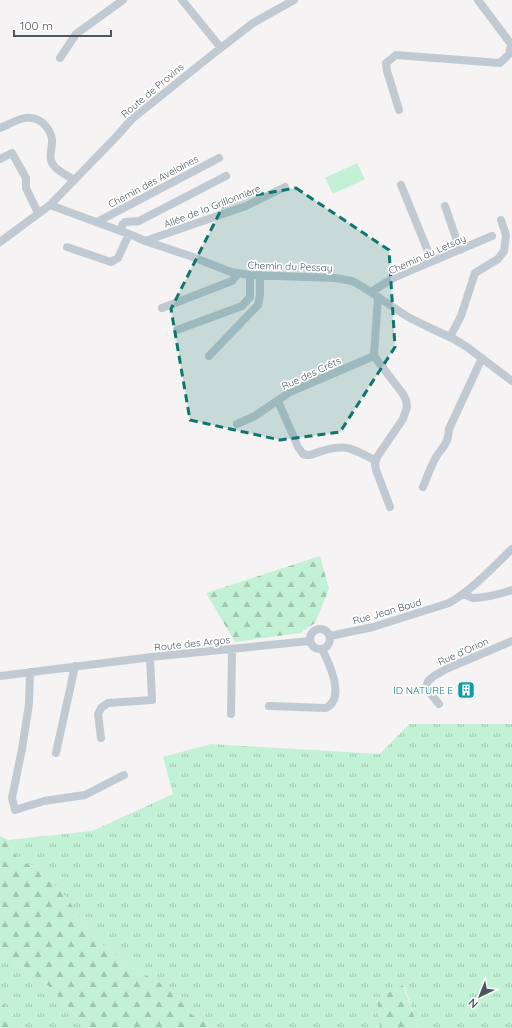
<svg xmlns="http://www.w3.org/2000/svg" width="512" height="1028" font-family="Quicksand,sans-serif">
	<defs>
		<pattern id="grass-tufts" width="24" height="20" patternUnits="userSpaceOnUse"><rect width="24" height="20" fill="#c3f1d5"/><path d="M3 7l-1-3M5 7V3M7 7l1-3M15 17l-1-3M17 17v-4M19 17l1-3" fill="none" stroke="#a0c6b0"/></pattern>
		<pattern id="forest-firs" width="22" height="20" patternUnits="userSpaceOnUse"><rect width="22" height="20" fill="#c3f1d5"/><path d="M5 1l3.5 6h-7zM16 11l3.5 6h-7z" fill="#a0c6b0"/></pattern>
	</defs>
	<rect width="100%" height="100%" fill="#f5f3f3"/>
	<path fill="url(#grass-tufts)" d="M409 724H512V1028H418L404 985 377 999 380 1028H216L192 1015 171 989 131 967 94 938 67 898 37 867 19 861 8 840 92 831 173 794 163 757 211 744 380 754Z
		M0 949 50 987 85 1027 88 1028H23L0 1000Z"/>
	<path fill="url(#forest-firs)" d="M320 556 329 589 315 623 300 633 235 642 206 593Z
		M0 836 8 840 19 861 37 867 67 898 94 938 131 967 171 989 192 1015 216 1028H88L85 1027 50 987 0 949Z
		M403 985 418 1028H380L377 999Z
		M0 1000 23 1028H0Z"/>
	<path fill="#c3f1d5" d="M357 163 365 179 333 194 325 178Z"/>
	<g fill="none" stroke-linecap="round" stroke-linejoin="round">
		<path stroke="#c1cad2" stroke-width="8" d="M182 0 221 48
			M60 58 76 34 123 0
			M399 110 387 71 386 63 396 55 500 63 509 54 511 44 478 0
			M0 128C15 122 28 111 43 123 47 127 51 133 52 139 53 147 48 156 52 163 56 171 67 175 74 180
			M0 159 12 153 26 178V188L38 213
			M401 185 432 261
			M50 205 134 236 145 241 190 256 231 272 250 275 335 278 352 281 363 287 408 317 426 326 454 339 467 347 512 381
			M445 206 460 250
			M97 222 219 158
			M122 231V225L125 222C130 221 134 222 139 221L226 176
			M145 241 246 206 285 187
			M0 242 50 205 115 138 132 119 213 54 253 23 294 0
			M67 247 111 262 118 258 129 234
			M371 292 395 277 492 236
			M378 297 374 356 403 394 406 400 407 407 403 419 377 457 375 464 376 470 390 507
			M162 308 232 281 238 273
			M177 330 242 306 250 297V275
			M450 337 461 316 475 273 498 259 504 251 506 235 501 220
			M209 356 258 305 260 295V275
			M278 401 298 447 303 454 307 455H310C342 444 346 444 376 461
			M237 424 255 416 290 392 374 356
			M423 487C427 477 431 466 436 457 444 445 448 444 449 429L482 358
			M464 594C467 596 470 597 473 598 486 598 500 594 512 590
			M310 639a10 10 0 1 1 20 0a10 10 0 1 1-20 0Z
			M330 636 373 627 449 603C473 589 492 568 512 549
			M30 672 29 704 22 749 12 798 15 810 44 801 85 795 124 775
			M0 676 160 656 310 641
			M439 704 426 688 428 681 434 676 446 669 512 641
			M269 706 326 708C346 698 329 663 322 649
			M231 714 232 649
			M101 738 98 714 101 708 108 703 152 700 150 657
			M56 753 75 666"/>
	</g>
	<path fill="#0f766e" fill-opacity="0.2" stroke="#0f766e" stroke-width="3" stroke-dasharray="8 5" stroke-linejoin="round" d="M296 188 389 250 395 347 340 432 280 440 190 420 171 309 226 200Z"/>
	<defs>
		<symbol id="building-square" viewBox="-11 -11 22 22"><rect x="-9" y="-9" width="18" height="18" rx="4" fill="#0f9aa8" stroke="#fff"/><path d="M-4-6H4V6H1V3H-1V6H-4ZM-2.5-4.3h1.7v1.8h-1.7ZM.8-4.3h1.7v1.8H.8ZM-2.5-1h1.7V.8h-1.7ZM.8-1h1.7V.8H.8Z" fill="#fff"/></symbol>
	</defs>
	<g fill-rule="evenodd">
		<use href="#building-square" x="456" y="680" width="20" height="20"/>
	</g>
	<g text-anchor="middle" stroke-width="3.5" stroke-linejoin="round" paint-order="stroke">
		<g font-size="10" fill="#4a5661" stroke="#fff">
			<text transform="translate(152 90) rotate(-40)" y="4">Route de Provins</text>
			<text transform="translate(153 181) rotate(-28)" y="4">Chemin des Avelaines</text>
			<text transform="translate(212 206) rotate(-21)" y="4">Allée de la Grillonnière</text>
			<text transform="translate(427 254) rotate(-24)" y="4">Chemin du Letsay</text>
			<text transform="translate(290 266) rotate(2)" y="4">Chemin du Pessay</text>
			<text transform="translate(311 373) rotate(-25)" y="4">Rue des Crêts</text>
			<text transform="translate(387 611) rotate(-16)" y="4">Rue Jean Baud</text>
			<text transform="translate(192 643) rotate(-6)" y="4">Route des Argos</text>
			<text transform="translate(463 651) rotate(-24)" y="4">Rue d’Orion</text>
		</g>
		<g font-size="10" fill="#0d838f" stroke="#fff" text-anchor="end">
			<text x="453" y="694">ID NATURE E</text>
		</g>
	</g>
	<g transform="translate(480 996) rotate(223)" stroke="#ffffff" stroke-width="3" paint-order="stroke">
	<path d="M0-3L7 15L0 10L-7 15Z" fill="#4a5661"/>
	<text y="-6" font-size="11" font-weight="bold" text-anchor="middle" fill="#4a5661">N</text>
	</g>
	<path d="M14 30v6h97v-6" fill="none" stroke="#4a5661" stroke-width="2"/>
	<text x="20" y="30" font-size="12" fill="#4a5661" stroke="#ffffff" stroke-width="3" paint-order="stroke">100 m</text>
</svg>
